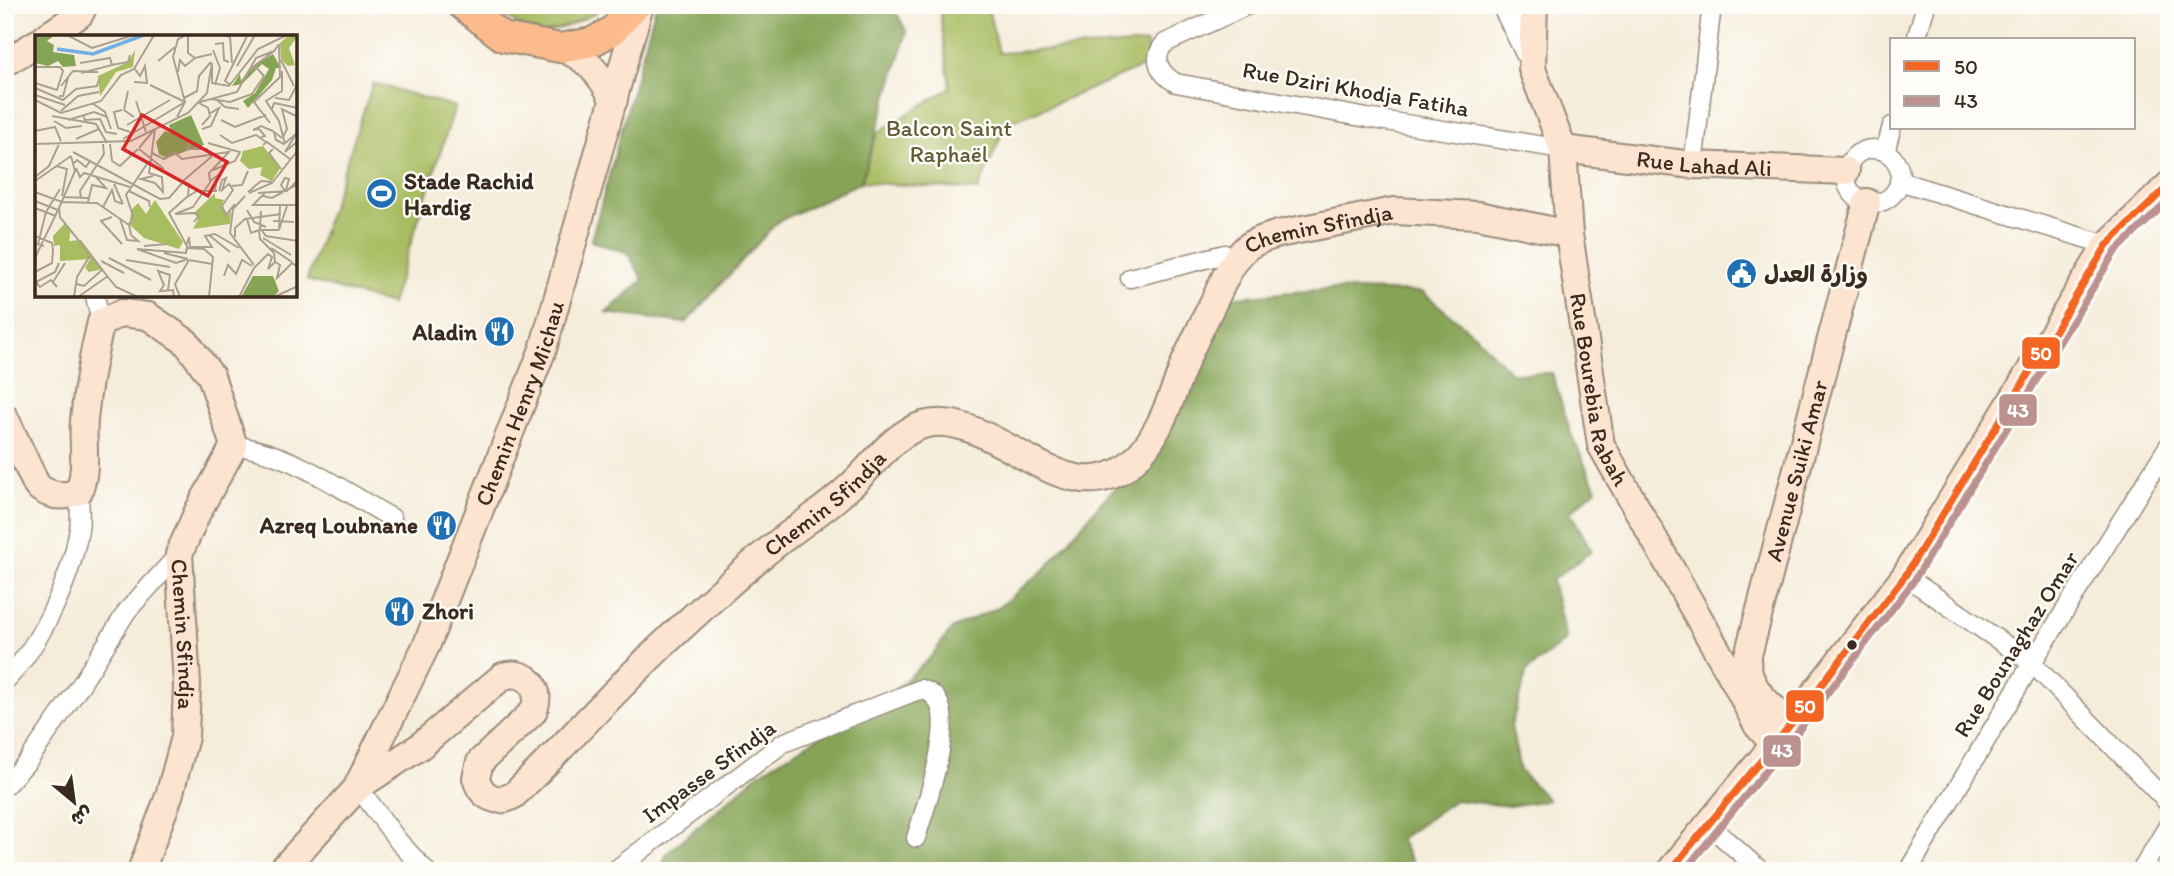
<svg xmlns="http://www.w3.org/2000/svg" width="2174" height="876" font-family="Itim,'Playpen Sans Arabic',sans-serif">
	<rect width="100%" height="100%" fill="#fdfcf7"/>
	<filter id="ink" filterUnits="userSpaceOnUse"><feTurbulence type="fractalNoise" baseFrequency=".0143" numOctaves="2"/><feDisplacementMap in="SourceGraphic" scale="14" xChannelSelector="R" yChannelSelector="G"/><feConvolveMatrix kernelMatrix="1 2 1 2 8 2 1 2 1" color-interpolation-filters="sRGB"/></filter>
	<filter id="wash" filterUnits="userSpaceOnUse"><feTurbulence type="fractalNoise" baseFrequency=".00686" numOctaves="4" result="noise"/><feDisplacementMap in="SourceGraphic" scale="28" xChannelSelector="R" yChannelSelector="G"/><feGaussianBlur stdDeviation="1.57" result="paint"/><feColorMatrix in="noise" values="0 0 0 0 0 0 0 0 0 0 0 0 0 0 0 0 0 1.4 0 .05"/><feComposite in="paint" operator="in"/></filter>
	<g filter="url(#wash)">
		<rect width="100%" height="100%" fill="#f5edda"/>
		<path fill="#a8bc60" stroke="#72733f" stroke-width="2" d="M490 5H602L596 13 568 26 542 34 518 25Z
			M939 5H987L999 53 1147 43V65L1006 124 978 190 861 182 877 133 950 88Z
			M373 83 455 107 391 304 307 280Z"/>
		<path fill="#86a456" stroke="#60673a" stroke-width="2" d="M656 5H892L907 32 861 182 777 222 686 323 606 313 643 280 628 253 591 241Z
			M1329 289 1422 292 1474 334 1511 373H1552L1571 434 1596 489 1570 512 1592 551 1552 580 1566 640 1527 671 1511 726 1520 771 1548 800 1509 806 1455 800 1400 839 1417 871H660L667 853 761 772 891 693 928 660 953 628 999 607 1046 568 1104 499 1146 460 1190 390 1206 332 1226 298Z"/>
	</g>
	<g filter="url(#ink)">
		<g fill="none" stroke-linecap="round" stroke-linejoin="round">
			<defs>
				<path id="street" d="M1248 5 1165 43C1151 59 1160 74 1176 83L1367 118 1563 149
					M1501 5 1529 62
					M1518 37V5
					M1916 40 1926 5
					M1846 176a27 27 0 1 1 54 0a27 27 0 1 1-54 0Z
					M1885 152 1892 126
					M1693 165 1712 5
					M1899 181 2107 245
					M1130 278 1225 254 1235 261
					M95 296 101 322
					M234 446C288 450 345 492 392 518
					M1905 576 2032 663 2169 804
					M5 681C41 644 71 580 79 529 81 517 79 503 79 491
					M5 786 28 761 80 686 127 611 179 554
					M358 787 399 842 426 871
					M1711 823 1720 835 1761 871
					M614 871 783 743 921 689C930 692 937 696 940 706 951 734 925 808 916 838
					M1908 871 2032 663 2169 445
					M2141 871 2169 824"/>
				<g id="secondary">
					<path id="s1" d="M1534 5 1532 69 1563 149 1569 234 1601 445 1735 682 1757 725 1774 744"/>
					<path d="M46 37 80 14 84 5"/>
					<path d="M560 48C587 56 601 76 614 100"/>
					<path d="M5 63 37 43"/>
					<path id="s2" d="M1563 149 1693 165 1846 171"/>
					<path id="s3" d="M5 418 37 486C50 497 64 498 79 491 88 468 82 444 84 420 87 386 93 355 101 322L122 313 148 316 186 342 211 376 234 446 198 511 179 554 187 684 185 737 169 796 141 871"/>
					<path id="s4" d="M1791 724C1770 705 1747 689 1747 659L1867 202"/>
					<path id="s5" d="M358 785 427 644 543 349 640 5"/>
					<path id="s6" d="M281 871 358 787 419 747 503 676C527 669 544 689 533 712L480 762 476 778C481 797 497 805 514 795 571 740 624 679 683 626 713 599 743 570 775 545 798 527 824 510 846 490 870 470 892 434 923 425 989 406 1062 515 1126 467 1158 444 1171 397 1185 362 1195 339 1206 317 1217 295 1224 279 1232 262 1244 250 1253 241 1266 238 1278 234L1394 211 1478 215 1569 234"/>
					<path d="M1670 871 1791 724 1905 576 2107 245 2169 185"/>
				</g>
				<path id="primary" d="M462 5 503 37 560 48 592 42 612 31 636 5"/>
			</defs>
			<use href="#street" stroke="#988c7c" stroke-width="21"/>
			<use href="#secondary" stroke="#988c7c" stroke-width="30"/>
			<use href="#primary" stroke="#988c7c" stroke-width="32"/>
			<use href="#street" stroke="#fff" stroke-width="18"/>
			<use href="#secondary" stroke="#fde4d1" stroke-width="26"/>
			<use href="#primary" stroke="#fbbb8c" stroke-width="28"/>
			<defs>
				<path id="bus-1" d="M1670 871 1791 724 1905 576 2107 245 2169 185"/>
				<path id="bus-2" d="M1684 871 1799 730 1913 582 2115 252 2169 200"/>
			</defs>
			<use href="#bus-1" stroke="#fdfcf7" stroke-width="12"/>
			<use href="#bus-2" stroke="#fdfcf7" stroke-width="12"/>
			<use href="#bus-1" stroke="#f26522" stroke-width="7"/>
			<use href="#bus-2" stroke="#bc9291" stroke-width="7"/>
		</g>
	</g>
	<defs>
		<symbol id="stadium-disc" viewBox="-11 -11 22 22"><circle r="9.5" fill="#1f6fb2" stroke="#fdfcf7"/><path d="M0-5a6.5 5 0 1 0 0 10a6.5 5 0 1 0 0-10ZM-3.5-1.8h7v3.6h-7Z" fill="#fff"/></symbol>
		<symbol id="civic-disc" viewBox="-11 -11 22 22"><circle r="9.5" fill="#1f6fb2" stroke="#fdfcf7"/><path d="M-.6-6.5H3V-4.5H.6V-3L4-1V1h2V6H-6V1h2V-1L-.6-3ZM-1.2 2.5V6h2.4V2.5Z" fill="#fff"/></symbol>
		<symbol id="restaurant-disc" viewBox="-11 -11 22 22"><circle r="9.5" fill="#1f6fb2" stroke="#fdfcf7"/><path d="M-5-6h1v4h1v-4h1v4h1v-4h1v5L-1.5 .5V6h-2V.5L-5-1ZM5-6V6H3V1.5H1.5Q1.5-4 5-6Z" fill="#fff"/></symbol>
	</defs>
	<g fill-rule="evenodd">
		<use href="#stadium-disc" x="364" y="176" width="35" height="35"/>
		<use href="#civic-disc" x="1724" y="256" width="35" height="35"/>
		<use href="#restaurant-disc" x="482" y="314" width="35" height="35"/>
		<use href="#restaurant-disc" x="424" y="508" width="35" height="35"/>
		<use href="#restaurant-disc" x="382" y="594" width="35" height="35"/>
	</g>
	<circle fill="#3b2a1e" stroke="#fdfcf7" stroke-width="2.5" cx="1852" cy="645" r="6"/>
	<g text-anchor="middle" stroke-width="5" stroke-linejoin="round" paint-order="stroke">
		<g font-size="23" fill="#3b2a1e" stroke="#fdfcf7">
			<text transform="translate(1356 89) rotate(10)" y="8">Rue Dziri Khodja Fatiha</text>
			<text dy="8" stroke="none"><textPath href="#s2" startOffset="142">Rue Lahad Ali</textPath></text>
			<text dy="8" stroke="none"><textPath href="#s6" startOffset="1596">Chemin Sfindja</textPath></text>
			<text dy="8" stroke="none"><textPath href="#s1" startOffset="394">Rue Bourebia Rabah</textPath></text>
			<text dy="8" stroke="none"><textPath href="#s5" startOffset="415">Chemin Henry Michau</textPath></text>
			<text dy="8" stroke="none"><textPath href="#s4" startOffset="276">Avenue Suiki Amar</textPath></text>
			<text dy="8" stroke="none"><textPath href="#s6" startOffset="924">Chemin Sfindja</textPath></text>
			<text dy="8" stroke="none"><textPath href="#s3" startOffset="704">Chemin Sfindja</textPath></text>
			<text transform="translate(2016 644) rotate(-58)" y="8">Rue Bounaghaz Omar</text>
			<text transform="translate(709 771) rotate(-36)" y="8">Impasse Sfindja</text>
		</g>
		<g font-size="23" fill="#615d35" stroke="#fdfcf7">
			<text x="949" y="136">Balcon Saint<tspan x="949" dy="26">Raphaël</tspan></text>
		</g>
		<g font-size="23" font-weight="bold" fill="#3b2a1e" stroke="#fdfcf7" text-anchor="start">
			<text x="404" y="189">Stade Rachid<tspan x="404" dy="26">Hardig</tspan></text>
			<text x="1764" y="282">وزارة العدل</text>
			<text x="477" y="340" text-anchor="end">Aladin</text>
			<text x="418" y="533" text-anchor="end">Azreq Loubnane</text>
			<text x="422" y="619">Zhori</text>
		</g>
	</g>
	<g transform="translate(35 35)">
		<rect width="262" height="262" fill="#f5edda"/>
		<path d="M254 0 262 2 254 13 260 30 253 31 246 24 245 8ZM100 15 98 32 81 37 65 61 63 41 93 27ZM228 111 245 133 237 146 225 140 227 132 214 134 205 126 208 116ZM180 158V163L189 165 186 171 192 181 196 176 195 189 158 194 163 185 160 177ZM120 165 148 207 144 214 109 203 95 190 96 175 103 168 111 179ZM30 188 36 194 34 206 46 205 68 234 54 237 50 233 55 224 25 226V210L19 211 18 201Z" fill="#a8bc60"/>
		<path d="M0 0H20L12 6 19 10 18 17 39 20 41 31 28 32 23 26 13 31 0 28ZM238 19 246 33H241L237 45 213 73 208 66 220 58 234 34 227 29 207 49 197 51 205 39 206 46 215 33ZM156 80 169 110 132 123 124 119 121 107 130 96 136 98 134 90ZM218 241H238L244 256 238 262H206Z" fill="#86a456"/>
		<path fill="none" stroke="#72b0e4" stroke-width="3.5" d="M22 14 58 19 109 0"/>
		<path fill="none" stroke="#ab9f8f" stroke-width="2" d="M32 0 57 13 99 0M153 0V18L160 23 177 19M190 0 195 2 197 28M180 9 188 8 189 25 194 27M178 15 185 33 180 50M246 25 259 51M123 26 140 12M45 28 75 23 77 30 46 38M77 30 93 27 95 20M202 31 220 0M0 32H25L28 36 22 55 0 48M247 36V56L231 66 244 86 250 109M143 37 145 25 150 31 160 23M99 47 112 48 110 31 105 41 100 34M115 50 150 67 142 82M196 50 190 46 212 1M26 51 38 36 63 37M0 53 28 65 41 54 62 51 64 44M93 56 89 75 99 82M0 60 30 70M24 61H28L33 43M149 63 162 56 164 41 176 27M240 63 254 65 263 48M176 64 195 67 217 59 229 41 222 33 214 35 239 16M0 65 26 78 66 66 86 40 99 34 119 0M182 65 190 72 204 74M101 66 111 97M165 67 202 57 221 23 239 16 244 9M57 68 70 77 76 94M164 68 173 73 175 81 167 90M237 74 239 68 263 73M87 75 79 77 83 93 95 97M26 76 43 61 64 57M48 80 50 85 65 84 71 97 82 99M17 81 61 89 72 108M33 85 59 77 72 82M186 85 200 92 231 80M19 86 31 93 47 91M235 88 219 67 245 42 244 9M92 90 135 65M167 94 176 91 184 73 174 79M0 96 20 92 26 106M185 100 197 108 221 100 231 107M226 102 230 101 224 94 218 95 226 91 238 96M248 102 252 94 247 74 263 82M247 103 239 97 241 105 249 109 261 99 250 117 263 106M41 104 64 94M88 104 150 67 138 22 143 4 151 0M173 108 205 117 200 126 178 135M0 109 96 106 153 78 172 58 177 28V48L194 51 223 14 252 0M75 109 77 126 85 131 103 114M228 110 232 107 255 124M104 113 119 95M104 114 129 134M238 114 234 118 246 134M38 117 125 164 134 163 148 147 154 149 153 161 134 178 153 213 169 214 178 222 174 262M117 118 129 124 140 118 147 124 194 117 174 138 175 146 182 141 180 157M36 121 40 136 24 173 25 182 81 252 103 262M39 128 42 125 51 132 55 126M21 131 32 134 27 161M41 133 45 142 49 138 95 152M118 141 106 144 120 148M0 142 14 131 25 107M0 146 36 121M148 146 176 122 172 114H152L155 108M120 148 128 157 127 142 114 138 120 94M79 149 88 169M196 151 207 150 213 136M251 155 254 144 250 143 246 150 250 156 263 149M94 156 114 166 115 172M184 156 187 145 191 143 187 155 194 149 198 155 187 171 191 180 200 169M0 157 27 167 62 168 94 190M213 157 226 146 238 147M214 158 237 148 263 115M223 158 252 156 263 145M230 158 218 170H263M210 161 198 174 195 198 219 230M228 161 237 163 248 157M29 162 53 163M152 162 162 156H182M46 163 45 156 69 119 68 109M0 166 23 175M53 167 57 150 71 153 61 142M68 172 77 155 80 166 88 169M0 173 21 181M212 175 219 187 231 192M226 176 225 193 231 201 263 206M140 179 158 172 176 146M141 179 160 178 163 182 159 187M77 182 66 186 87 209M85 184 92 205 103 206 96 200 94 190M212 184 216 198 224 195M238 186 259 187M94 190 98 181 91 160 114 126M244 195 252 171M244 195 245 170M174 200 195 217M0 201 17 208 18 215 17 228 0 237M200 202V193L210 184 246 179M228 203 256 220M262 208 263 184M152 209 154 202 155 212H177L170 201 180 199 204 213M9 211 3 209 11 177 25 154M109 211 132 209M152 212 151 218 102 214 141 228 153 224M236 213 257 227M129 218 153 224M0 223 23 175M74 223 116 245M91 225 135 232M154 225 177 229M66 226 89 238M240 227 245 230 242 243 257 228 263 232M219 233 233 219 237 222 233 234 240 227 239 218 225 204 224 195H244M189 241 193 230 201 239 207 225 217 231M18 247 30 228M42 249 49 251 68 234M22 252 16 245 5 252 1 247 20 237 24 228M133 255 135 240 123 236 129 250 125 256 138 255 139 262M39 262 42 242 56 219M43 262 73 241M145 262 140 249 154 225M204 262 219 233M239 262 263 251"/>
		<path fill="#d62828" fill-opacity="0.15" stroke="#d62828" stroke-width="3.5" d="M107 80 192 127 173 161 88 114Z"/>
		<rect width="262" height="262" fill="none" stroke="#3b2a1e" stroke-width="3.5"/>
	</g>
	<g stroke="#fdfcf7" stroke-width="2.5">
		<rect x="2021" y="336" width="40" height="34" rx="7" fill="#f26522"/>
		<rect x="1998" y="393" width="40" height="34" rx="7" fill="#bc9291"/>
		<rect x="1785" y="689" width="40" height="34" rx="7" fill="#f26522"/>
		<rect x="1762" y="734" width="40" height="34" rx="7" fill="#bc9291"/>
	</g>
	<g font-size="19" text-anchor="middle" font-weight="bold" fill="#fff">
		<text x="2041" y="360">50</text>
		<text x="2018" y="417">43</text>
		<text x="1805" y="713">50</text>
		<text x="1782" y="757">43</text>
	</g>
	<rect width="2174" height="876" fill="none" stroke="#fdfcf7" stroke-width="28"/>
	<rect x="1890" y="38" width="245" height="91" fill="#fdfcf7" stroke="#afa8a0" stroke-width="2"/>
	<rect x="1904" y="61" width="35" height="10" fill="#f26522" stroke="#afa8a0" stroke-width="2"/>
	<text x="1954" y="74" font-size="21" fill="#3b2a1e">50</text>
	<rect x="1904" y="96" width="35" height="10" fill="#bc9291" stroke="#afa8a0" stroke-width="2"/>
	<text x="1954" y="108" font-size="21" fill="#3b2a1e">43</text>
	<g transform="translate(74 802) rotate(151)" stroke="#fdfcf7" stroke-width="5" paint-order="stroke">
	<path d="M0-5L12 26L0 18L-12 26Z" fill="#3b2a1e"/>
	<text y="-10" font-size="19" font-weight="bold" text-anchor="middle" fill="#3b2a1e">ش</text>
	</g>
</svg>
